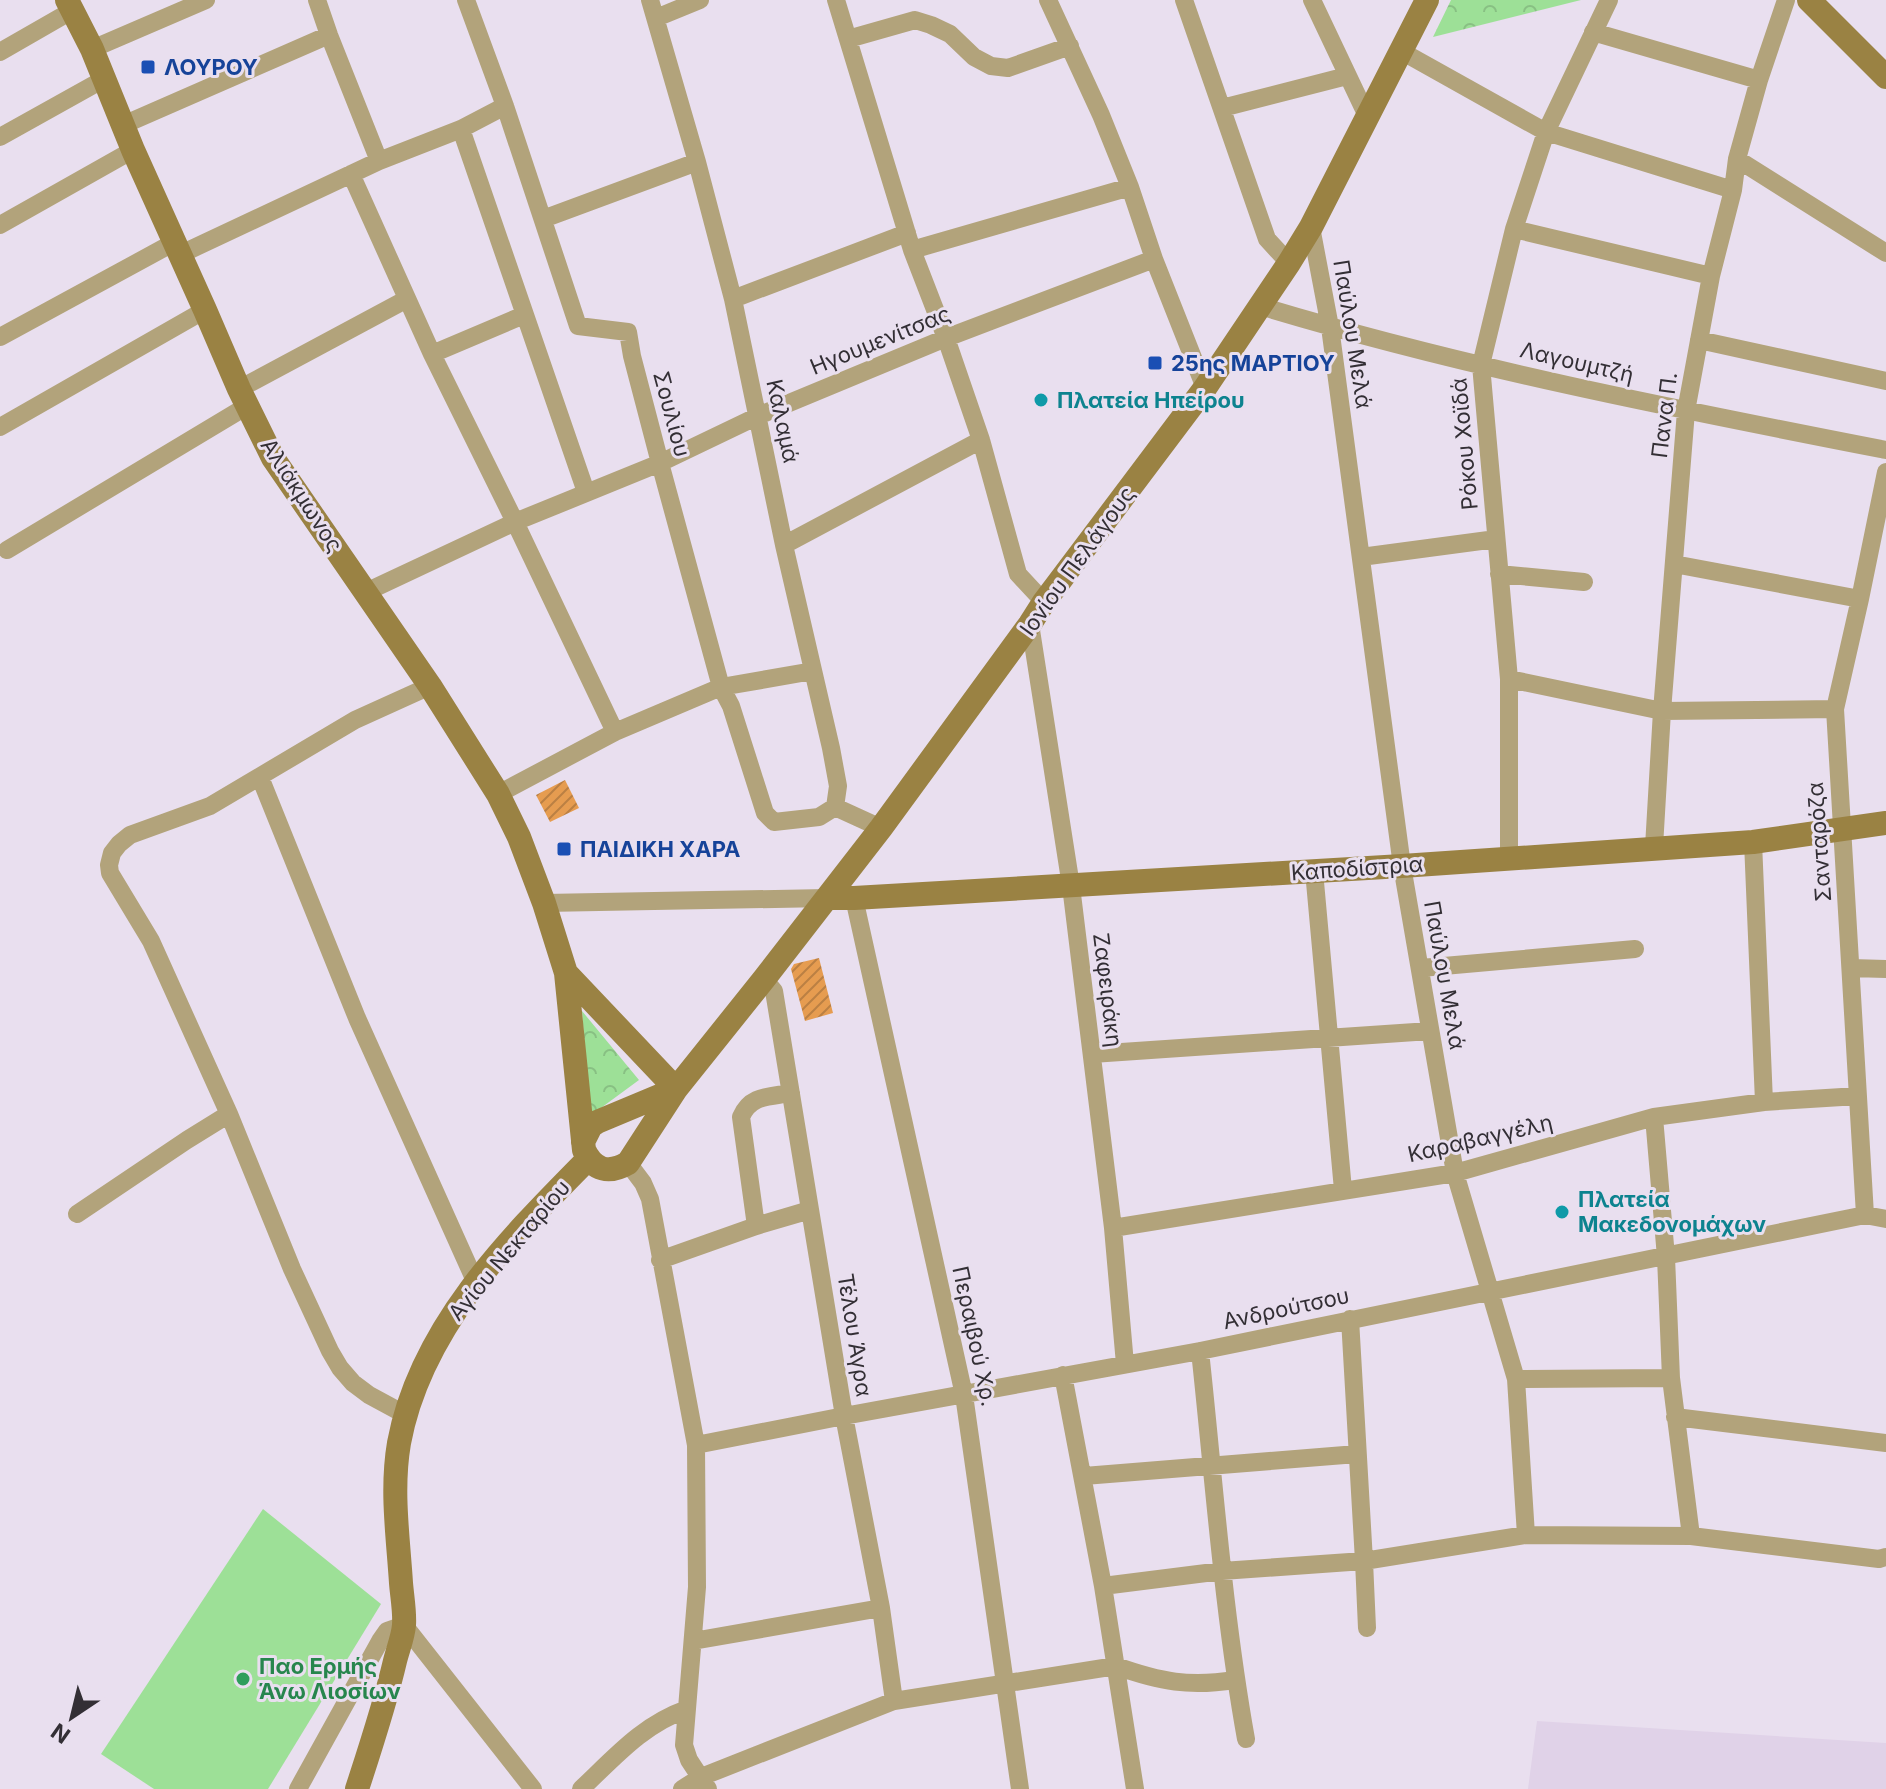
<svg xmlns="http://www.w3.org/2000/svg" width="1886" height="1789" font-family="Inter,sans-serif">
	<defs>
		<pattern id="forest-crowns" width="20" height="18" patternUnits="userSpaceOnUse" patternTransform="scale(2)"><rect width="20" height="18" fill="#9de097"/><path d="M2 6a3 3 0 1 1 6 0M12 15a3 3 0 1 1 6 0" fill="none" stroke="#88c083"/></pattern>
		<pattern id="building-hatch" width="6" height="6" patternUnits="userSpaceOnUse" patternTransform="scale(2)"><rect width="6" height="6" fill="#e69c50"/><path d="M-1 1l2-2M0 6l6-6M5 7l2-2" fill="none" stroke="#bb8043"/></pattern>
	</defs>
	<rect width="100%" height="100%" fill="#e9dfef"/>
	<path fill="#e0d2e8" d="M1537 1721 1886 1743V1789H1528Z"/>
	<path fill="#9de097" d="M263 1509 381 1604 268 1789H154L101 1754Z"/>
	<path fill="url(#forest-crowns)" d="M1451 0H1581L1433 37Z
		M582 1011 639 1080 590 1116Z"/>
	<path fill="url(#building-hatch)" d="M565 780 579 808 550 822 536 795Z
		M819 958 833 1013 805 1021 791 969 794 964Z"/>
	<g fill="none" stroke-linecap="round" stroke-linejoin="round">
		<path stroke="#b2a37b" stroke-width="18" d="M317 0 329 35 379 161
			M466 0 505 106 578 326 628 332 632 356 660 463 721 687 731 706 765 813 774 822 819 817 835 807
			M650 0 697 162 733 299 784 545 831 748 838 786 835 807 881 828
			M836 0 912 250 946 338 981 440 1018 574 1044 602
			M1048 0 1101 115 1130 187 1154 259 1205 388
			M1184 0 1267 239 1289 263
			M1312 0 1367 116
			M656 18 700 0
			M1593 32 1759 80
			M848 39 915 20 931 25 950 34 974 57 991 66 1008 68 1070 46
			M92 49 206 0
			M1401 51 1546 132 1733 190
			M0 52 73 10
			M1222 108 1347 76
			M123 125 329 35
			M461 129 586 492
			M0 137 104 79
			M1737 159 1886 253
			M351 174 432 354 515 522 615 732
			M543 219 697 162
			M0 225 133 150
			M1311 227 1330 327 1402 866 1455 1173 1516 1379 1526 1535
			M1514 229 1711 276
			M912 250 1130 187
			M179 255 379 161 461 129 505 106
			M733 299 907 233
			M1260 306C1465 368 1676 409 1886 450
			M0 337 173 243
			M1699 340 1886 381
			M432 354 524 315
			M239 389 407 299
			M0 427 205 310
			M784 545 981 440
			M7 550 247 406
			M1361 557 1496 539
			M1674 564 1860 599
			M1499 574 1584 582
			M366 592 515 522 660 463 758 416 946 338 1154 259
			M1030 624 1071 886 1113 1228 1125 1364
			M1509 679 1662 711 1835 709
			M260 777 357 1018 476 1283
			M498 794 615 732 721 687 813 671
			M1753 842 1764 1102
			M1654 847 1662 711 1686 411 1711 276 1733 190 1737 159 1759 80 1786 0
			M1509 858V679L1481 365 1514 229 1546 132 1609 0
			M1314 871 1343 1190
			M854 898 964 1395 1020 1789
			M544 903 827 898
			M1421 968 1635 949
			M1851 968 1886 969
			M764 979 774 991 844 1416 881 1608 894 1701
			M1092 1054 1430 1031
			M1654 1117 1666 1257 1671 1378 1691 1536
			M628 1163 643 1183 650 1199 696 1445 697 1587 684 1745 689 1760 708 1789
			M77 1214 187 1140 229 1114
			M1865 1215 1835 709 1860 599 1886 472
			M756 1226 741 1117C750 1095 769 1097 791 1093
			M1113 1228 1455 1173 1654 1117 1764 1102 1858 1096
			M660 1260 756 1226 810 1210
			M1350 1319 1364 1561 1367 1628
			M1200 1351C1214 1480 1223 1611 1246 1739
			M1063 1375 1103 1586 1135 1789
			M1516 1379 1671 1378
			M406 1415 369 1395 353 1383 340 1368 330 1351 292 1269 229 1114 151 941 110 873 109 865 112 853 119 844 130 835 210 806 355 720 430 686
			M1675 1417 1886 1443
			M696 1445 844 1416 1200 1351 1865 1215 1886 1219
			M1084 1476 1357 1454
			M1103 1586 1222 1571 1364 1561 1526 1535 1691 1536 1879 1559 1886 1557
			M693 1641 881 1608
			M298 1789 380 1641 387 1631 404 1625 533 1789
			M581 1789C615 1757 642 1725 687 1709
			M682 1789 701 1777 894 1701 1116 1666C1161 1682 1189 1687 1235 1680"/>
		<path stroke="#9a8243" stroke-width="24" d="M67 0 92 49 133 150 205 310 239 389 273 458 430 686 498 794 519 837 544 903 566 973 584 1150C594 1171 609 1174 628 1163L676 1089 764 979 881 828 1030 624 1044 602 1205 388 1289 263 1311 227 1427 0
			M1809 0 1886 77
			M827 898H854L1402 866 1753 842 1886 823
			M566 973 676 1089
			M583 1142 591 1126 597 1122 676 1089
			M357 1789C371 1746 385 1704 395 1661 398 1649 403 1637 404 1625 405 1612 402 1596 401 1583 398 1536 391 1490 399 1443 420 1328 509 1239 588 1159"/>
	</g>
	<g fill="#1a4fb4" stroke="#e9dfef" stroke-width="3">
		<rect x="140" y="59" width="16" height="16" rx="4"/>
		<rect x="1147" y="355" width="16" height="16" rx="4"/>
		<rect x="556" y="841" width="16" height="16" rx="4"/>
	</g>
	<g fill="#0f9aa8" stroke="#e9dfef" stroke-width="3">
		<circle cx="1041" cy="400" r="8"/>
		<circle cx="1562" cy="1212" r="8"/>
	</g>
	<circle fill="#2e9e5b" stroke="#e9dfef" stroke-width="3" cx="243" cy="1679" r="8"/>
	<g text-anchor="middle" stroke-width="6" stroke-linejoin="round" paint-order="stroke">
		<g font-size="22" font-weight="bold" fill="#164399" stroke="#e9dfef" text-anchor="start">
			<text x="164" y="75">ΛΟΥΡΟΥ</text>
			<text x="1171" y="371">25ης ΜΑΡΤΙΟΥ</text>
			<text x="580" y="857">ΠΑΙΔΙΚΗ ΧΑΡΑ</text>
		</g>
		<g font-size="22" fill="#332f35" stroke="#e9dfef">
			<text transform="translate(1353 334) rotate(81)" y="8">Παύλου Μελά</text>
			<text transform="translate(880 340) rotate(-22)" y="8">Ηγουμενίτσας</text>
			<text transform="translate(1577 362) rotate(13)" y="8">Λαγουμτζή</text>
			<text transform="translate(672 414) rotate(75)" y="8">Σουλίου</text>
			<text transform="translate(1664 415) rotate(-83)" y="8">Πανα Π.</text>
			<text transform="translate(783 421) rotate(78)" y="8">Καλαμά</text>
			<text transform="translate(1464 444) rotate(-95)" y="8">Ρόκου Χοϊδά</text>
			<text transform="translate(302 495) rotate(57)" y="8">Αλιάκμωνος</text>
			<text transform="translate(1077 561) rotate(-54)" y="8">Ιονίου Πελάγους</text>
			<text transform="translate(1819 842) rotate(-94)" y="8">Σανταρόζα</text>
			<text transform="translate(1357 868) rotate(-4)" y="8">Καποδίστρια</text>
			<text transform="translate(1445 975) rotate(80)" y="8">Παύλου Μελά</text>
			<text transform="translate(1108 990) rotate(83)" y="8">Ζαφειράκη</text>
			<text transform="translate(1480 1138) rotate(-13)" y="8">Καραβαγγέλη</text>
			<text transform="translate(509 1250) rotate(-50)" y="8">Αγίου Νεκταρίου</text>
			<text transform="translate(1286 1308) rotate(-12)" y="8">Ανδρούτσου</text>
			<text transform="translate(855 1335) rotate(81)" y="8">Τέλου Άγρα</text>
			<text transform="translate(975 1336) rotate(78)" y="8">Περαιβού Χρ.</text>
		</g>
		<g font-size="22" font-weight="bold" fill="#0d838f" stroke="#e9dfef" text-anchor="start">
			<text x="1057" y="408">Πλατεία Ηπείρου</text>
			<text x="1578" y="1207">Πλατεία<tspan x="1578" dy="25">Μακεδονομάχων</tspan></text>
		</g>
		<g font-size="22" font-weight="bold" fill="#27864d" stroke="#e9dfef" text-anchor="start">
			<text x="259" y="1674">Παο Ερμής<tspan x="259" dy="25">Άνω Λιοσίων</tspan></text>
		</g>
	</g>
	<g transform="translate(72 1717) rotate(215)" stroke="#e9dfef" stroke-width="6" paint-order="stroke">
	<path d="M0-6L14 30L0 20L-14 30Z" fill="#332f35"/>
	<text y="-12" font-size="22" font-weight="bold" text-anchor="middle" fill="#332f35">N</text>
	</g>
</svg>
